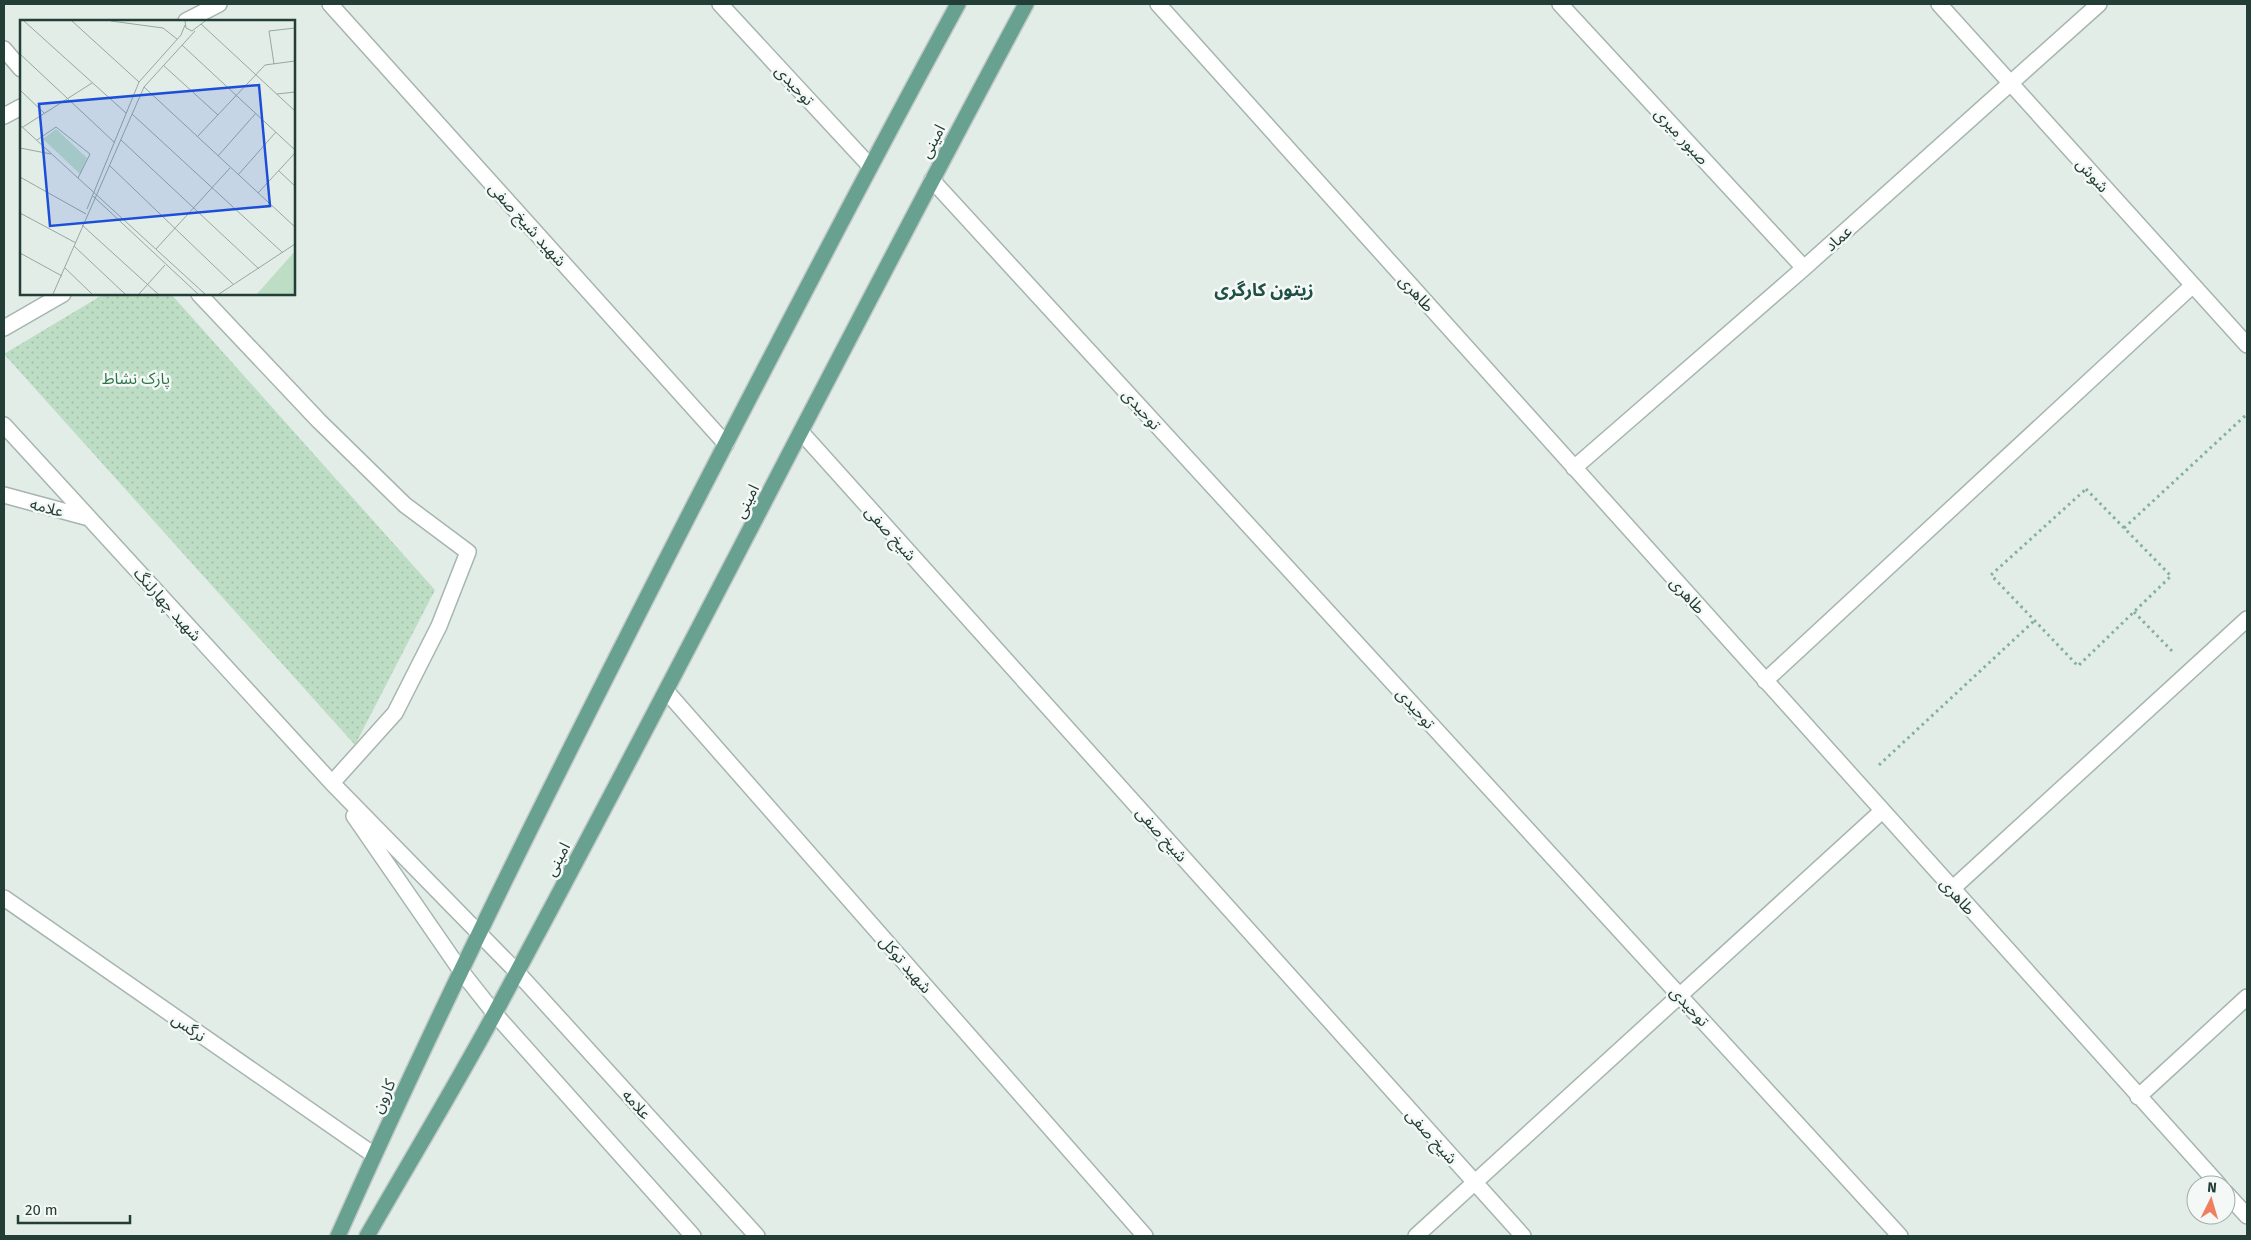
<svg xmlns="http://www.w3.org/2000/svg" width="2251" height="1240" font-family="'Fira Sans','Noto Sans Arabic',sans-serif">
	<defs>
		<pattern id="park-dots" width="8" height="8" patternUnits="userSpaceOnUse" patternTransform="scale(1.25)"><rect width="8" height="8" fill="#bdddc5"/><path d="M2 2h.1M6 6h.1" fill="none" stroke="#a2bfaa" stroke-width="1.8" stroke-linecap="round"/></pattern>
	</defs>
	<rect width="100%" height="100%" fill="#e3ede8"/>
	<path fill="url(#park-dots)" d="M104 294H171L435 590 355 745 4 354Z"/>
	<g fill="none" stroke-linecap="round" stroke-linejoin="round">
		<defs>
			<path id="minor" d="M330 4 726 444
				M720 4 869 165
				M1158 4 2219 1185
				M1560 4 1804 268
				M1939 4 2247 345
				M186 21 219 4
				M4 49 21 69
				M4 116 21 107
				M932 180 1900 1236
				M199 294 319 421 405 505 468 552 439 626 395 713 332 783
				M4 328 63 294
				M4 425 332 783 517 972 757 1236
				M801 432 1523 1236
				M1574 468 1804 268 2099 4
				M4 495 89 518
				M1765 681 2193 285
				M667 692 1145 1236
				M354 816 461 971 495 1014 693 1236
				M1952 889 2247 619
				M4 898 374 1155
				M2138 1097 2247 997
				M2226 1193 2247 1216
				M1416 1236 1882 811"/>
			<path id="major" d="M338 1236C448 989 570 747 693 507 780 339 867 170 958 4
				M367 1236C410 1161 455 1087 496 1011 677 677 846 338 1026 4"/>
		</defs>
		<use href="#minor" stroke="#a6b5af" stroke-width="18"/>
		<use href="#major" stroke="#c1c9c7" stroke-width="18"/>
		<path stroke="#84b0a1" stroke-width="3" stroke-dasharray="2.5 4" stroke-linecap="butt" d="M2086 489 2171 576 2078 666 1991 575Z
			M2124 528 2247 414
			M2134 612 2172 651
			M1879 765 2034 621"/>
		<use href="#minor" stroke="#fff" stroke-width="15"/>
		<use href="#major" stroke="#69a191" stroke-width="15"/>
	</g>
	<g text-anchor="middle" stroke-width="5" stroke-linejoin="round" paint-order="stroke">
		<g font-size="16" fill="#233e36" stroke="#f4f9f7">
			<text transform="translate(795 85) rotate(47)" y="6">توحیدی</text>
			<text transform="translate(1682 136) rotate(47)" y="6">صبور میری</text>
			<text transform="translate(932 141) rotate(-62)" y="6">امینی</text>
			<text transform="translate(2093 175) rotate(48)" y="6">شوش</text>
			<text transform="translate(528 224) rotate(48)" y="6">شهید شیخ صفی</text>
			<text transform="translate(1838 238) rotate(-42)" y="6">عماد</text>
			<text transform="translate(1417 293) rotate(48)" y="6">طاهری</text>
			<text transform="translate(1142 409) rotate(48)" y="6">توحیدی</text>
			<text transform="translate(746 501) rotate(-63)" y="6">امینی</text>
			<text transform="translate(47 507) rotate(15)" y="6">علامه</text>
			<text transform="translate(891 533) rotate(48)" y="6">شیخ صفی</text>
			<text transform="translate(1688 595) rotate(48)" y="6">طاهری</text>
			<text transform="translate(168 604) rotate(48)" y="6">شهید چهارلنگ</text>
			<text transform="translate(1416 708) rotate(48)" y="6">توحیدی</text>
			<text transform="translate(1162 834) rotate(48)" y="6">شیخ صفی</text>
			<text transform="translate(557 859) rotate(-62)" y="6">امینی</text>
			<text transform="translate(1958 896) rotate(48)" y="6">طاهری</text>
			<text transform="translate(906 964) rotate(49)" y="6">شهید توکل</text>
			<text transform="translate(1690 1006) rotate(47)" y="6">توحیدی</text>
			<text transform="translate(189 1027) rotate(35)" y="6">نرگس</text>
			<text transform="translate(383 1096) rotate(-65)" y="6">کارون</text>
			<text transform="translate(637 1104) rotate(48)" y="6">علامه</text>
			<text transform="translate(1432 1136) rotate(48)" y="6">شیخ صفی</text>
		</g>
		<g font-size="16" fill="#2e7447" stroke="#f4f9f7">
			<text x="136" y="384">پارک نشاط</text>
		</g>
		<g font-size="18" font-weight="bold" fill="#1f5043" stroke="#f4f9f7">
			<text x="1264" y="296">زیتون کارگری</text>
		</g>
	</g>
	<g transform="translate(20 20)">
		<rect width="275" height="275" fill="#e3ede8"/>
		<path d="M36 109 67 138 60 154 23 119ZM275 231V274H237Z" fill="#bdddc5"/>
		<path fill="none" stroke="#96a7a1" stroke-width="1" d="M4 1 106 93M52 1 119 62M91 1 143 8 157 19M165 1 166 8 172 11 185 1M181 4 275 91M162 25 275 130M0 34 94 122M254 44 249 11 275 8M143 45 198 95M124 67 275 207M0 70 24 93M257 74 275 72M112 94 263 233M0 105 185 274M3 107 72 63M177 117 245 45 275 41M17 120 36 107 70 134 58 158M101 120 239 249M0 128 31 134M198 136 236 93M90 146 214 265M259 151 275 166M218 155 256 112M0 157 66 194M238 173 275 133M73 176 178 274M67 189 119 62 161 15 165 5M0 193 56 223M62 205 138 274M54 226 105 274M136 229 210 148M0 233 42 256M45 248 72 274M33 274 124 67 175 11M119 274 145 245M199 274 275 224"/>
		<path fill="#1d4ed8" fill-opacity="0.15" stroke="#1d4ed8" stroke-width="2.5" d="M239 65 250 186 30 206 19 84Z"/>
		<rect width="275" height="275" fill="none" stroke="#233e36" stroke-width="2.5"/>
	</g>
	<rect width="2251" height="1240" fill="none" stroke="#233e36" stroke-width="10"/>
	<g transform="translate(2211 1200) rotate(5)"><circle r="24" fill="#f4f9f7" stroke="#a0aeaa"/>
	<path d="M0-4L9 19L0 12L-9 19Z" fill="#ef7f5f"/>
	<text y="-8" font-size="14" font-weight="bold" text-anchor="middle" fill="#233e36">N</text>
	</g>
	<path d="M18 1215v8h112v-8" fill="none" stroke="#233e36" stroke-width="2.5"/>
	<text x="25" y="1215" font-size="15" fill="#233e36" stroke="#f4f9f7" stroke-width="4" paint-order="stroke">20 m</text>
</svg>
